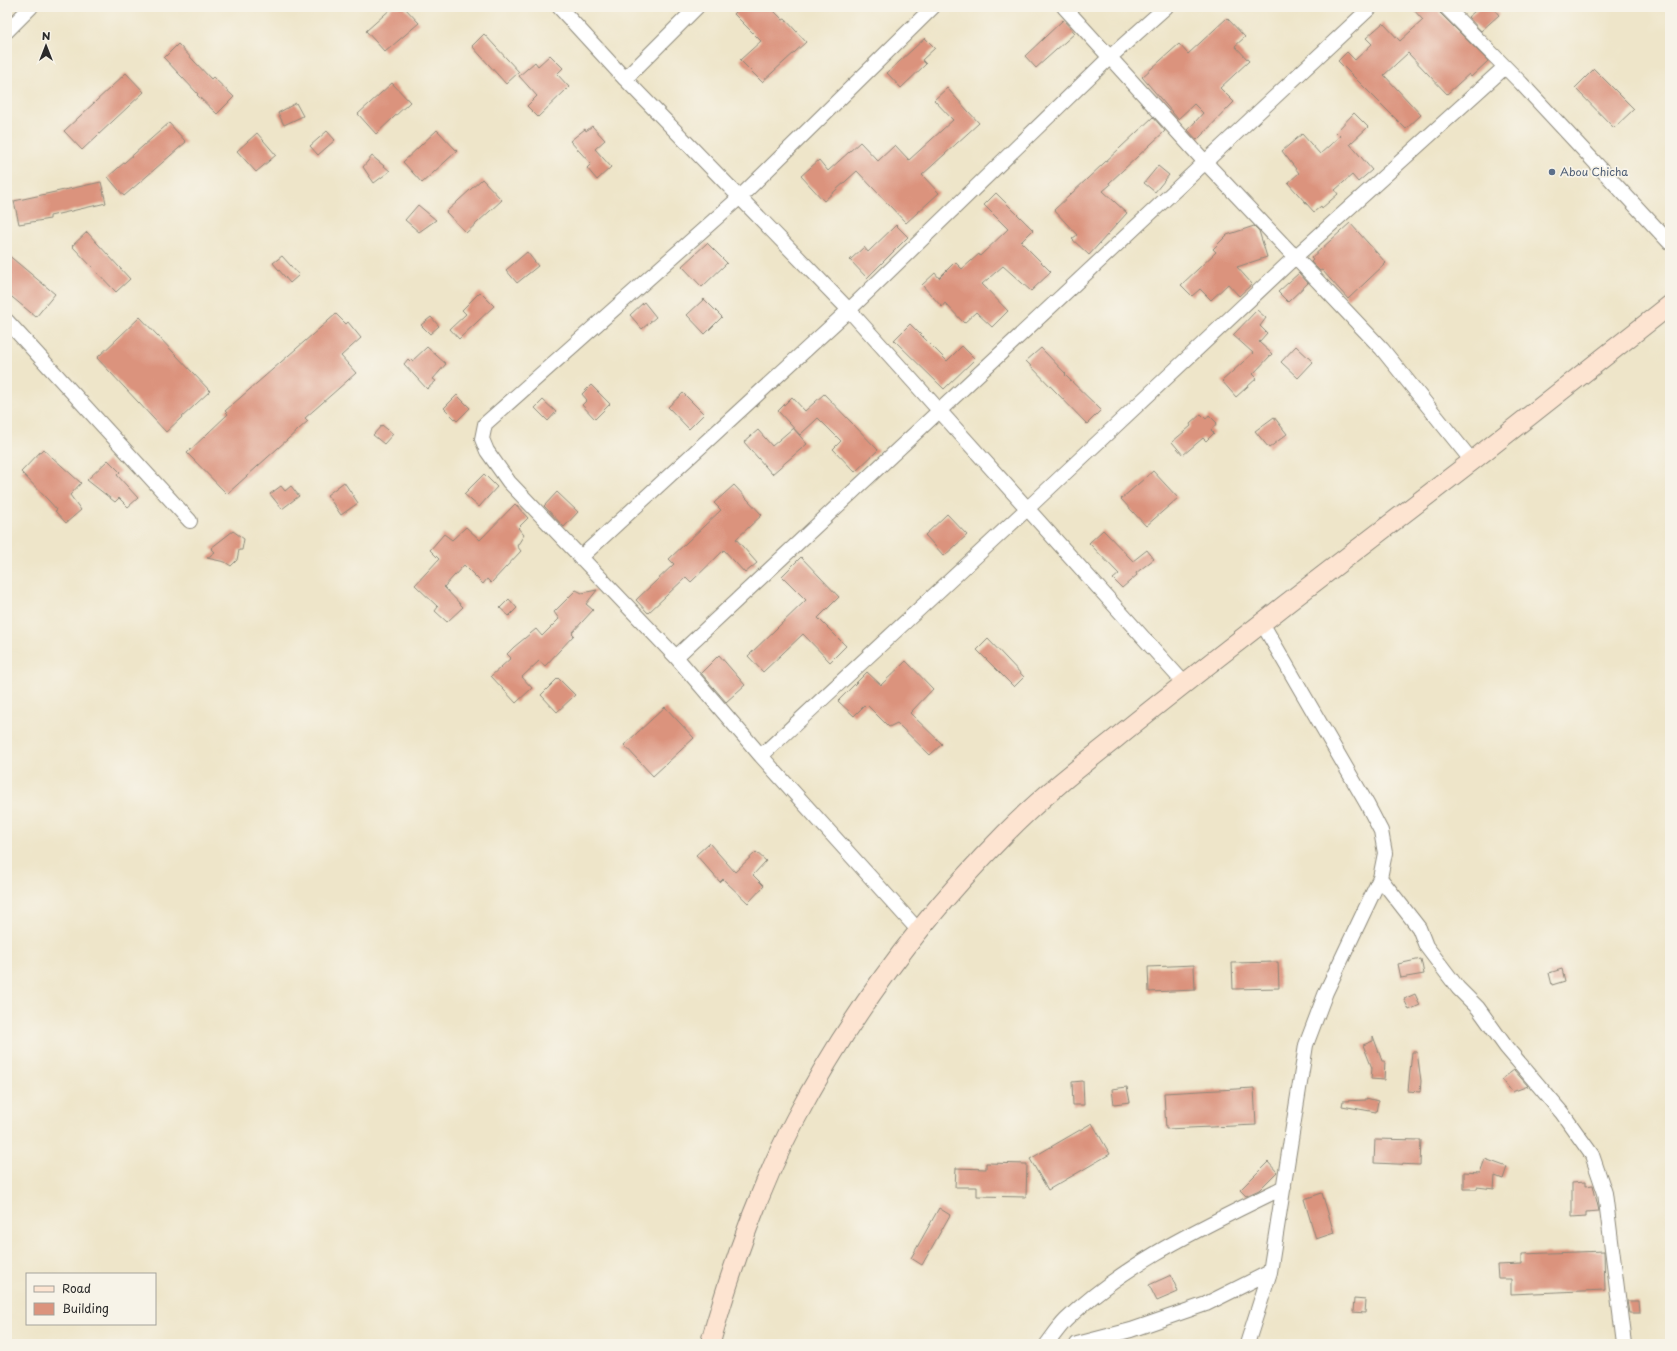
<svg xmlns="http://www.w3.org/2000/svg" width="1677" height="1351" font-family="'Playpen Sans',sans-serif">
	<rect width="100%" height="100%" fill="#f7f3e8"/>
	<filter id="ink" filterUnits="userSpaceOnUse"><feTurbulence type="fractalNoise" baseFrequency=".025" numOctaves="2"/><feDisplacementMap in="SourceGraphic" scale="8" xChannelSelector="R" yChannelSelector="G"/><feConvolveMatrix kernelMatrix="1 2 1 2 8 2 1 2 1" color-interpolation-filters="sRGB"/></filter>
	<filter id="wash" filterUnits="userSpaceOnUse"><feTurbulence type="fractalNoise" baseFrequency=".012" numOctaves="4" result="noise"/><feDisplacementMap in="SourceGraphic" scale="16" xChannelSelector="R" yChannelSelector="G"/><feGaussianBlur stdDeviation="0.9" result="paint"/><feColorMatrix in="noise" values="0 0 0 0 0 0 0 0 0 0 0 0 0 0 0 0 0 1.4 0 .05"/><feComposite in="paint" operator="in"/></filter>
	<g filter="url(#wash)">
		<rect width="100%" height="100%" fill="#eee5c9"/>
		<g id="blocks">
			<path fill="#db937d" d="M393 7H404L419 23 385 52 366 31Z
				M741 7H770L783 20 785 19 806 42 762 82 740 60 761 41 734 14Z
				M1411 7H1438L1440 13 1488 61 1471 77 1469 74 1447 94 1408 53 1384 75 1421 115 1406 129 1338 61 1347 52 1355 60 1372 44 1366 38 1383 23 1400 41 1423 20Z
				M1480 7H1492L1499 15 1481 31 1468 17Z
				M1227 18 1245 37 1235 46 1249 61 1220 88 1234 102 1197 140 1188 130 1203 113 1194 104 1178 119 1142 77 1179 44 1188 54Z
				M1063 20 1075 33 1036 68 1025 56Z
				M484 34 519 72 506 84 472 46Z
				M925 38 935 48 922 60 926 64 901 88 887 73Z
				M178 44 211 79 213 77 234 97 217 114 197 95 198 94 164 58Z
				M550 55 563 68 557 74 569 87 538 117 527 106 537 96 519 76 535 62 538 66Z
				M1594 69 1634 109 1614 128 1575 88Z
				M126 73 144 92 82 150 64 131Z
				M392 83 410 102 376 134 358 114Z
				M947 88 979 123 922 175 939 193 906 223 857 171 824 201 801 176 819 160 828 171 860 142 878 161 895 145 909 160 953 120 934 100Z
				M296 103 303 116 284 125 278 113Z
				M1354 113 1368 127 1350 144 1372 170 1358 182 1352 175 1335 190 1338 194 1322 208 1321 206 1314 212 1288 183 1299 173 1282 151 1302 134 1320 154 1340 136 1336 132Z
				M1153 117 1165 131 1109 183 1110 185 1103 191 1127 213 1089 255 1072 239 1077 235 1054 210Z
				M169 123 186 142 124 196 108 177Z
				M592 126 605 140 595 149 611 167 597 180 587 168 591 164 570 141 585 129 586 131Z
				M437 130 457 151 422 183 403 162Z
				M327 131 335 140 318 155 310 146Z
				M257 133 276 155 256 172 237 151Z
				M372 156 390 171 374 183 363 167Z
				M1158 166 1169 175 1155 192 1144 183Z
				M482 179 502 200 466 233 446 212Z
				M101 182 106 203 50 216V219L19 224 14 201Z
				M996 193 1033 230 1021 242 1051 272 1031 291 1003 266 982 284 1008 311 992 327 976 312 964 323 945 303 942 307 922 285 935 273 939 278 955 262 962 269 979 254 980 256 1008 229 984 205Z
				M418 205 436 220 419 232 405 220Z
				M1350 223 1386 263 1348 299 1322 270 1320 271 1311 262 1313 260 1311 258Z
				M896 225 908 237 867 278 850 260 864 247 868 252Z
				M1254 226 1259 231 1267 257 1237 267 1252 284 1239 296 1228 284 1211 300 1200 289 1192 296 1181 285 1216 252 1213 249 1227 235Z
				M87 232 130 279 116 292 72 246Z
				M707 243 727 263 702 287 682 266Z
				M527 252 538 266 517 283 506 270Z
				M7 254 55 294 36 317 7 293Z
				M282 256 299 275 290 283 273 263Z
				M1299 273 1308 283 1288 302 1278 292Z
				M480 292 494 306 459 339 450 329 466 314 462 310Z
				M704 299 722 317 705 334 687 315Z
				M644 302 656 317 642 329 630 315Z
				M1257 310 1266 318 1260 326 1267 333 1259 342 1272 354 1253 374 1257 378 1236 397 1222 381 1253 353 1233 335Z
				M336 314 346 324 348 322 361 338 341 356 356 373 305 418 308 421 227 494 187 453 228 414 225 411Z
				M140 317 210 391 166 432 97 358Z
				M431 317 439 326 430 334 421 325Z
				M910 324 947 361 962 346 975 359 944 389 894 340Z
				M1296 346 1313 362 1298 378 1281 362Z
				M427 347 446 364 433 379 436 381 427 389 404 364 408 359 411 362Z
				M1041 348 1066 374 1065 375 1101 410 1087 424 1026 361Z
				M591 385 610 404 595 419 582 405 587 400 582 394Z
				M683 393 704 414 689 429 668 407Z
				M824 394 878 450 855 472 833 449 841 441 818 418 800 435 778 411 792 397 805 411Z
				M457 395 470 408 457 421 444 408Z
				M543 400 556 412 548 421 535 408Z
				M1201 414 1206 419 1209 415 1217 423 1211 430 1214 433 1206 441 1203 438 1183 455 1172 442 1191 426 1190 424Z
				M1274 417 1287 434 1269 448 1255 431Z
				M382 425 393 434 384 444 373 435Z
				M793 428 807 444 772 474 744 442 758 430 772 446Z
				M43 449 81 483 70 495 81 510 66 523 55 511 57 510 49 501 21 472Z
				M108 460 120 472 117 475 138 498 128 507 119 498 115 502 87 480Z
				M1153 471 1178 498 1146 526 1121 499Z
				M484 474 497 487 479 507 464 494Z
				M344 482 358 503 341 515 327 495Z
				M734 485 762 515 736 539 757 563 745 573 724 550 691 582 686 577 648 613 636 600 674 564 669 559 721 510 714 503Z
				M281 486 285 491 291 486 299 496 282 509 270 494Z
				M557 492 578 512 564 527 544 506Z
				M515 504 528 518 518 528 524 535 517 546 521 551 491 583 487 579 483 584 464 565 444 587 463 607 447 622 435 611 438 607 415 585 439 559 430 550 444 534 452 540 466 527 480 540Z
				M947 514 967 535 944 556 925 535Z
				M1103 530 1133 561 1147 550 1154 559 1136 573 1137 575 1122 588 1113 579 1119 574 1089 543Z
				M233 531 244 539 242 550H239L237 560 231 566 225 562 207 558 215 552 211 548Z
				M801 557 839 597 818 618 846 646 830 662 803 634 763 672 748 656 806 600 782 576Z
				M576 590 582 593 597 590 586 604 593 610 572 633 574 635 545 666 539 661 522 677 532 688 516 703 491 676 511 658 507 654 514 647 536 629 542 636 559 619 554 612Z
				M509 599 517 608 509 616 500 608Z
				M988 639 1024 677 1014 687 977 650Z
				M719 655 745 685 726 702 701 673Z
				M906 661 933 689 910 713 942 744 930 755 897 723 889 727 866 704 854 716 838 701 867 672 881 685Z
				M558 678 575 695 557 712 541 695Z
				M665 707 694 738 653 776 624 745Z
				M709 843 735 872 756 852 766 861 753 875 764 886 748 903 723 879 720 882 696 855Z
				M1421 959 1424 974 1401 978 1398 964Z
				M1278 962 1279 988 1233 989 1232 963Z
				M1194 965 1195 990 1149 992 1148 967Z
				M1562 969 1565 981 1552 985 1549 973Z
				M1415 994 1420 1005 1409 1010 1404 999Z
				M1373 1036 1382 1061H1385L1384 1080 1371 1079 1372 1068 1363 1045 1373 1041Z
				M1412 1052H1417L1421 1081 1420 1092 1408 1091Z
				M1514 1070 1528 1086 1512 1092 1502 1079Z
				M1083 1081 1084 1105H1073L1072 1082Z
				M1127 1087 1130 1102 1114 1104 1112 1089Z
				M1254 1088 1256 1125 1166 1129 1164 1093Z
				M1366 1098 1378 1101 1376 1112 1342 1106 1343 1101 1366 1100Z
				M1092 1123 1110 1154 1048 1190 1030 1159Z
				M1375 1139 1421 1140 1420 1165 1374 1163Z
				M1485 1159 1507 1167 1503 1179 1495 1176 1494 1189 1477 1187V1189H1464V1172L1480 1173Z
				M1268 1162 1277 1172 1259 1190 1246 1196 1240 1190Z
				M986 1163 1027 1164 1026 1197 977 1196V1187H955L956 1168 986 1169Z
				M1585 1182V1186L1593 1185 1599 1211 1586 1212V1216L1572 1217V1183Z
				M1322 1193 1334 1233 1316 1239 1304 1199Z
				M939 1208 950 1215 922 1265 911 1258Z
				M1604 1251 1605 1290 1511 1294V1279H1498L1497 1265 1522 1264V1254Z
				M1171 1275 1178 1292 1157 1301 1149 1285Z
				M1354 1299 1366 1300 1365 1313 1353 1312Z
				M1627 1301H1639L1640 1313H1629Z"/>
		</g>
	</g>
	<g filter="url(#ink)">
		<use href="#blocks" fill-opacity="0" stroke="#8c887a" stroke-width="1"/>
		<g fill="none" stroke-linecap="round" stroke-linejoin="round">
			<defs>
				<path id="minor" d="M559 7 625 79 849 310 1184 683
					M1064 7 1205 162 1382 349 1472 461
					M1446 7 1521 83 1670 243
					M7 31 31 7
					M625 79 697 7
					M7 321 190 521
					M580 558 849 310 1110 57 1166 7
					M676 657 1371 7
					M761 756 1028 508 1295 257 1505 67
					M1380 878 1419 928 1426 946 1458 988 1478 1008 1506 1047 1562 1113 1592 1155 1605 1193 1624 1344
					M919 931 761 756 676 657 509 482 487 451 482 439 485 424 740 197 933 7
					M1047 1344C1053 1336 1059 1327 1066 1320 1128 1260 1208 1225 1284 1187
					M1077 1344 1131 1330 1206 1304 1270 1272
					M1247 1344 1270 1272 1306 1045 1326 992 1380 878 1385 853 1381 831 1367 804 1262 623"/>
				<path id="secondary" d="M710 1344C731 1269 759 1189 795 1120 850 1015 922 918 1005 834 1039 799 1077 769 1115 739 1171 693 1229 649 1286 604 1349 555 1413 507 1476 458 1541 407 1605 356 1670 305"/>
			</defs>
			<use href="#minor" stroke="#8c887a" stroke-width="16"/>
			<use href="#secondary" stroke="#8c887a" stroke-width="21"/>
			<use href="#minor" stroke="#fff" stroke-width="14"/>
			<use href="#secondary" stroke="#fde4d1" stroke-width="19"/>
		</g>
	</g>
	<circle fill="#5c6f8a" stroke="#f7f3e8" stroke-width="1.5" cx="1552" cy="172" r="4"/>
	<g text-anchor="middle" stroke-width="3.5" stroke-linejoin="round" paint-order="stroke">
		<g font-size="11" fill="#4e5e75" stroke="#f7f3e8" text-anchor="start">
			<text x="1560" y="176">Abou Chicha</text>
		</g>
	</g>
	<rect width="1677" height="1351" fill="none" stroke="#f7f3e8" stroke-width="24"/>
	<rect x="26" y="1273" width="130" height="52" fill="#f7f3e8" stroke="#a5a39c"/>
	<rect x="34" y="1286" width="20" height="6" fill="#fde4d1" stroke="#a5a39c"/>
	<text x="62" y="1293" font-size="12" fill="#2b2b2b">Road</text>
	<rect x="34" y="1303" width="20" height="12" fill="#db937d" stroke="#a5a39c"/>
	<text x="62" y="1313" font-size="12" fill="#2b2b2b">Building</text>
	<g transform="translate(46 46)" stroke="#f7f3e8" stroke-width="3" paint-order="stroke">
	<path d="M0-3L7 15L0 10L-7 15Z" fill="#2b2b2b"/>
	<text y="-6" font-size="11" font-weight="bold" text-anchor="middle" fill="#2b2b2b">N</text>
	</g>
</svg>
